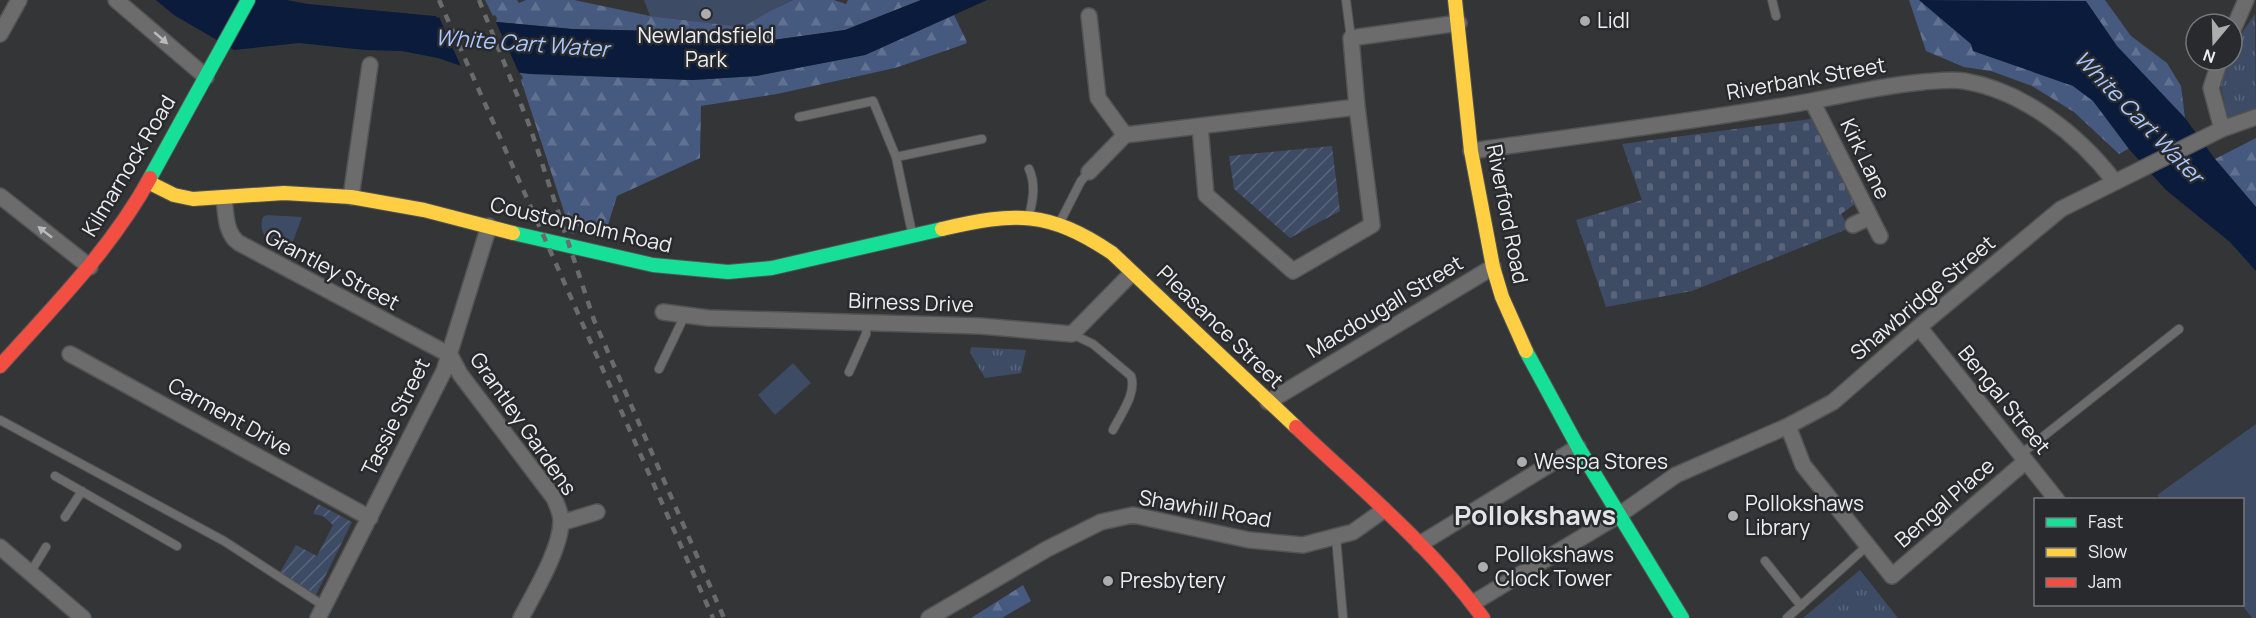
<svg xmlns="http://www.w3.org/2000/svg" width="2256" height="618" font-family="Manrope,sans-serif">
	<defs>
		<pattern id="forest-firs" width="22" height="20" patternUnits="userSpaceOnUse" patternTransform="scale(1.5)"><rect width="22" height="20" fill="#46597f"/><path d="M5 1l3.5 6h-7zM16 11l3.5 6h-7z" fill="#617191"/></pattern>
		<pattern id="cemetery-stones" width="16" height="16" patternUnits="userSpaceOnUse" patternTransform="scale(1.5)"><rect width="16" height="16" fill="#3e4b65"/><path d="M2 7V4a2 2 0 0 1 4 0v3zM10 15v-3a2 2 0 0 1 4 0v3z" fill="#5a657b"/></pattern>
		<pattern id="park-tufts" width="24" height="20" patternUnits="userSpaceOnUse" patternTransform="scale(1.5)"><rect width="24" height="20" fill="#3e4b65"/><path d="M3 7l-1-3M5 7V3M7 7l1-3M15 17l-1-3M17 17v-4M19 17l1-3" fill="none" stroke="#5a657b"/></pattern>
		<pattern id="garden-furrows" width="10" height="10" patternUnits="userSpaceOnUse" patternTransform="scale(1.5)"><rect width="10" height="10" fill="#3e4b65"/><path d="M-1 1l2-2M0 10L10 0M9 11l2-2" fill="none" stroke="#5a657b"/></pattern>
	</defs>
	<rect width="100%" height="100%" fill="#343536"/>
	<path fill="#3e4b65" d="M644 0H793L766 13 743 27 650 16Z
		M267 215 302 217 288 255C274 247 256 235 263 217Z
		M793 363 811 383 775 415 758 395Z
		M2256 424V618H2252L2242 605V500L2161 499 2157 495Z"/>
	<path fill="url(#forest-firs)" d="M485 0H517L519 3 526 0H574L650 16 743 27 766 13 793 0H834L846 4 848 0H921L845 30 766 41 703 32 572 29 496 22 497 18 495 15 493 16Z
		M1909 0H2105L2131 36 2167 63 2181 86 2185 118 2119 154 2074 112 2032 86 1991 71 1964 67 1926 51Z
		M954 15 967 42 965 44 895 68 777 94 701 106 700 158 617 196 606 231 577 226 574 234 571 233 521 80 523 78 519 72 692 80 756 76 865 55Z
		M2256 138V207L2215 159Z
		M1023 585 1031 601 1002 618H971Z"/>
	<path fill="url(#cemetery-stones)" d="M1811 119 1855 204 1841 214 1850 228 1692 291 1606 307 1576 220 1642 200 1622 144Z"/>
	<path fill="url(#park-tufts)" d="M2255 14 2256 110 2228 119 2220 83 2228 60H2232L2234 44Z
		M971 347 1026 350 1021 373 985 378 970 353Z
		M1860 570 1898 618H1803Z"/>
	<path fill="url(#garden-furrows)" d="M1332 146 1340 211 1290 238 1234 189 1229 156Z
		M318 504 352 522 315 597 279 574 296 545 317 556 333 525 323 516 313 514Z"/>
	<path fill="#0a1b3b" d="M156 0H286L308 4 572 29 703 32 766 41 845 30 921 0H987L865 55 756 76 692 80 530 74 461 66 438 58 402 51 365 50 299 43 234 50 174 15Z
		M1919 0 2086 1 2117 46 2185 118 2215 159 2256 207V271L2230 242 2166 190 2129 149 2093 101 2073 86 1973 51 1971 44Z"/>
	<path fill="#343536" d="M435 14 496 19 495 20 520 75 523 76 462 69 439 17 437 18Z"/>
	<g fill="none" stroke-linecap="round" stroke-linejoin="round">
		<defs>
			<path id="lane" d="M1346 0 1351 38
				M1772 0 1776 16
				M799 117 873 101 896 157 912 233
				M896 157 982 139
				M1029 169C1036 184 1033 200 1029 216
				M1060 222 1081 181 1089 172
				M1072 334 1093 344 1131 376C1137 394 1120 415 1113 430
				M659 369 685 315
				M849 372 866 334 867 322
				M0 420 224 541 324 606
				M2021 454 2179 329
				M55 476 177 546
				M65 517 82 491
				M1336 537 1343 618
				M1765 561 1801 606
				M30 573 46 547
				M1787 618 1867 546"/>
			<path id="street" d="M116 0 206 77
				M1089 16 1098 98 1125 135
				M2232 32 2246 0
				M0 34 19 0
				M2220 60 2211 88 2222 129
				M1812 101 1880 236
				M1200 126 1206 195 1293 271 1372 225 1357 107
				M1471 151C1585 135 1699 121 1812 101 1849 94 1885 85 1923 82 1936 81 1951 79 1964 81 2024 91 2079 135 2115 182
				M1089 172 1125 135 1357 107 1351 38 1459 23
				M0 196 90 267
				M351 197 370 65
				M224 198C226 214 225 233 239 243L450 355 460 374 554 498C557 505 561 513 561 521 561 549 534 593 521 618
				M1853 225 1870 217
				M663 312 708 318 980 326 1072 334 1132 273
				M1919 327 2057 500
				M70 354 370 518
				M1268 402 1493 267
				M1788 426 1803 465 1892 576 2026 461
				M561 523 597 512
				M1420 544 1578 447
				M0 547 83 618
				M1473 603 1619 515 1676 475 1788 426 1833 402 1919 327 2061 209 2222 129 2256 117
				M318 618 444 371 489 226
				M929 618 1047 549 1101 522 1133 515 1249 540 1303 545 1353 532 1384 510"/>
			<path id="fast" d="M150 178 248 0
				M513 233 653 265 728 272 772 268 942 229
				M1526 351 1578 447 1682 618"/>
			<path id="slow" d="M1455 0 1471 151 1493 267 1502 297 1526 351
				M148 182 174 195 193 199 284 193 351 197 424 210 513 233
				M942 229C1015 212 1048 210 1112 253L1296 427"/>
			<path id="jam" d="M0 366C54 306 111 249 150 178
				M1296 427C1360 488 1431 546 1483 618"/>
		</defs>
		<use href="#lane" stroke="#535354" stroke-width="10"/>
		<use href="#street" stroke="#535354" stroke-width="18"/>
		<use href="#fast" stroke="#535354" stroke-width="16"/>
		<use href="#slow" stroke="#535354" stroke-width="16"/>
		<use href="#jam" stroke="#535354" stroke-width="16"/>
		<use href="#lane" stroke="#6c6c6d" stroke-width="8"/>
		<use href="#street" stroke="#6c6c6d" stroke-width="15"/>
		<use href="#fast" stroke="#16e098" stroke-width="14"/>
		<use href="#slow" stroke="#ffcf43" stroke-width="14"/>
		<use href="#jam" stroke="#f24e42" stroke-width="14"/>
		<path stroke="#6a6b6c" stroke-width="4.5" stroke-dasharray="8 8" stroke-linecap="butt" d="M439 0 713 618
			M479 0 530 127 594 320 724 618"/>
	</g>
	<defs><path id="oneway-solid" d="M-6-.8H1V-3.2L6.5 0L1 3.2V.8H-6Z" transform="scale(1.5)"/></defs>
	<g fill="#b9babc">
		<use href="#oneway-solid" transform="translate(161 38) rotate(41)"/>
		<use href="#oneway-solid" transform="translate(45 232) rotate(-142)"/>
	</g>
	<g fill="#acadaf" stroke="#292a2d" stroke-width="2">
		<circle cx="706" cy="14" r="6"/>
		<circle cx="1585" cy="21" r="6"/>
		<circle cx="1522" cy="462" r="6"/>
		<circle cx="1733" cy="516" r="6"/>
		<circle cx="1483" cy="567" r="6"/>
		<circle cx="1108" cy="581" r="6"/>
	</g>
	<g text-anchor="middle" stroke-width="5" stroke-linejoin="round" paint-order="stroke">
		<g font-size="21" fill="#edeef0" stroke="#292a2d" text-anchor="start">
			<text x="1597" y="28">Lidl</text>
			<text x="706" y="43" text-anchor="middle">Newlandsfield<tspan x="706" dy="24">Park</tspan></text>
			<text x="1534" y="469">Wespa Stores</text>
			<text x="1745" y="511">Pollokshaws<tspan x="1745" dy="24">Library</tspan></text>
			<text x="1495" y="562">Pollokshaws<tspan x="1495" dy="24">Clock Tower</tspan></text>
			<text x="1120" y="588">Presbytery</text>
		</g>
		<g font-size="21" fill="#edeef0" stroke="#292a2d">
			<text transform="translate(1806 79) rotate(-10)" y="7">Riverbank Street</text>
			<text transform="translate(1865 159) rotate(64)" y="7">Kirk Lane</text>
			<text transform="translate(129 166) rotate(-59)" y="7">Kilmarnock Road</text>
			<text transform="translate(1507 214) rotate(79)" y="7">Riverford Road</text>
			<text transform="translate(581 225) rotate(13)" y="7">Coustonholm Road</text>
			<text transform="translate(332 270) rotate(28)" y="7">Grantley Street</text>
			<text transform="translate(1923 298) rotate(-40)" y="7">Shawbridge Street</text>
			<text transform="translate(911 303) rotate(2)" y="7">Birness Drive</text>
			<text transform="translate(1385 307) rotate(-31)" y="7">Macdougall Street</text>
			<text transform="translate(1220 327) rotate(44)" y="7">Pleasance Street</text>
			<text transform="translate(2004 400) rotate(51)" y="7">Bengal Street</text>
			<text transform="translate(230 417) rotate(29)" y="7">Carment Drive</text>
			<text transform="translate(396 417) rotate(-64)" y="7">Tassie Street</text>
			<text transform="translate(523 424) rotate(55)" y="7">Grantley Gardens</text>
			<text transform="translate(1945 503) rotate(-41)" y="7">Bengal Place</text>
			<text transform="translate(1205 509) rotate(10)" y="7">Shawhill Road</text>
		</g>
		<g font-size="22" font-style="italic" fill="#a9c7fd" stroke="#292a2d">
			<text transform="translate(522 43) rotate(4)" y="8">White Cart Water</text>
			<text transform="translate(2139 117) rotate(46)" y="8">White Cart Water</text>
		</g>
		<g font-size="27" font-weight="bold" fill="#e2e4e8" stroke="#292a2d">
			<text x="1535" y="525">Pollokshaws</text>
		</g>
	</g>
	<rect x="2034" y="498" width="210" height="108" fill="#292a2d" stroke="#77787b" stroke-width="1.5"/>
	<rect x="2046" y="518" width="30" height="9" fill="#16e098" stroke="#77787b" stroke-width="1.5"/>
	<text x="2088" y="528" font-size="18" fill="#edeef0">Fast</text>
	<rect x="2046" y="548" width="30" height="9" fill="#ffcf43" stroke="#77787b" stroke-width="1.5"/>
	<text x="2088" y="558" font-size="18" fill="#edeef0">Slow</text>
	<rect x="2046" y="578" width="30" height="9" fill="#f24e42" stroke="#77787b" stroke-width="1.5"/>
	<text x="2088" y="588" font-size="18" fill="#edeef0">Jam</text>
	<g transform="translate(2214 42) rotate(199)"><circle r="28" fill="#292a2d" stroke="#77787b" stroke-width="1.5"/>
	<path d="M0-4.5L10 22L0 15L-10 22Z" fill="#acadaf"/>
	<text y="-9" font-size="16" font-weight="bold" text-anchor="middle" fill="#edeef0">N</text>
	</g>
</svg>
